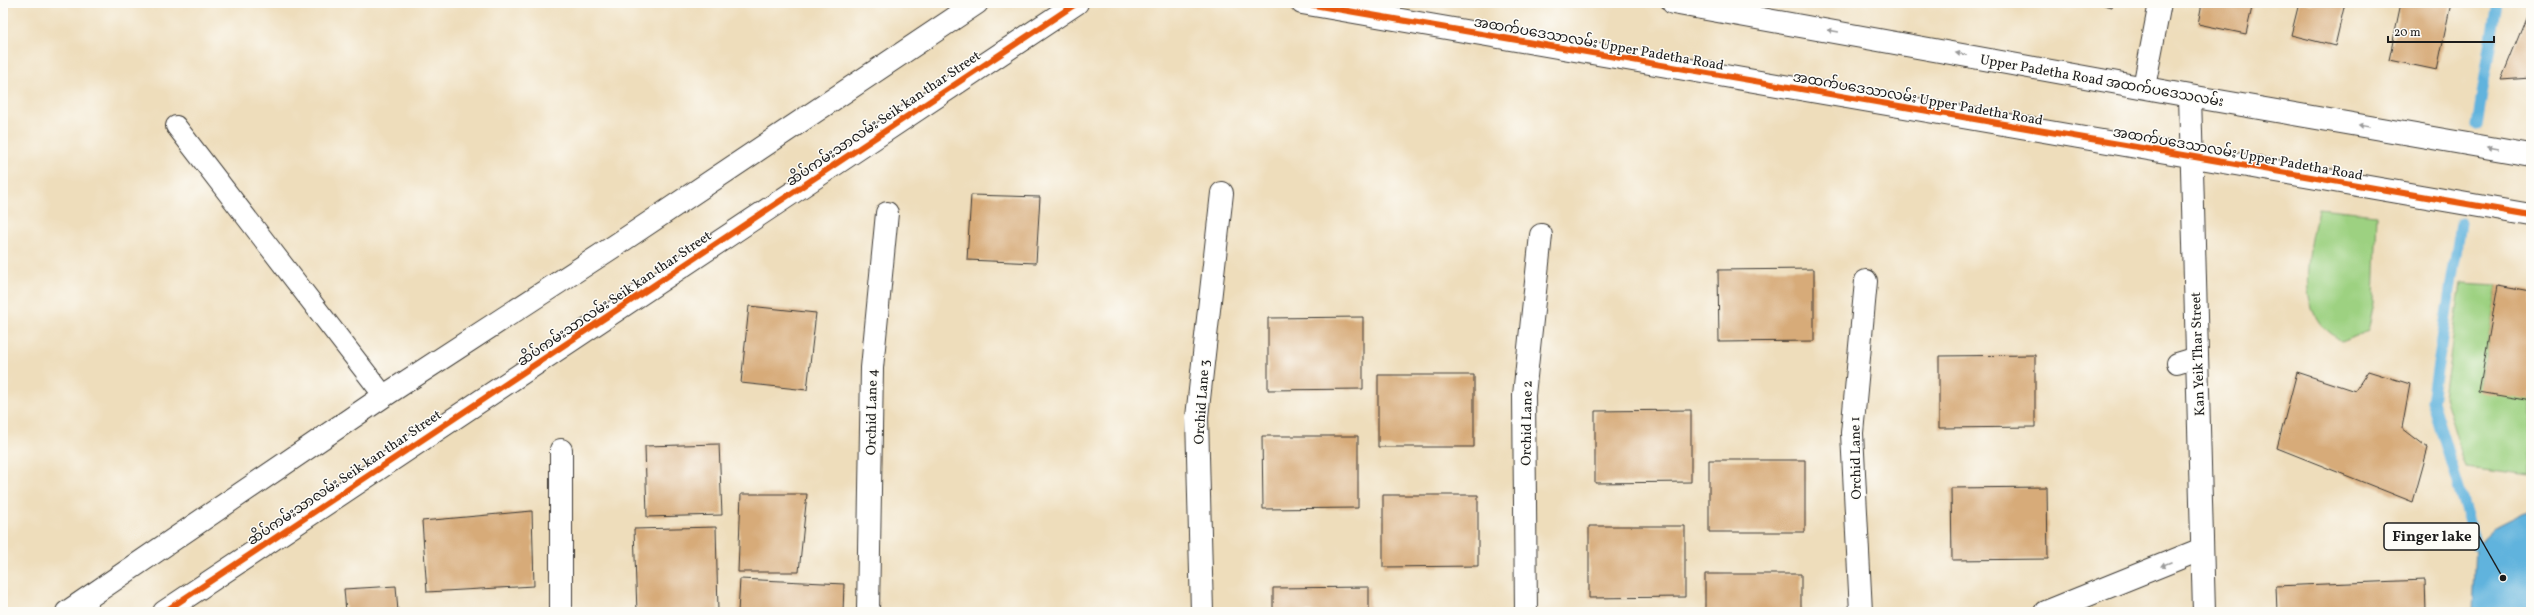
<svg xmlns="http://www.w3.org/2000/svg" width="2534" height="615" font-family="Vollkorn,'Noto Sans Myanmar',serif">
	<rect width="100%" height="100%" fill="#fdfcf7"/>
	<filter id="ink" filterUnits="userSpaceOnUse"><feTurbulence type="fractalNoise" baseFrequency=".025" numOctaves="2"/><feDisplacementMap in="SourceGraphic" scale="8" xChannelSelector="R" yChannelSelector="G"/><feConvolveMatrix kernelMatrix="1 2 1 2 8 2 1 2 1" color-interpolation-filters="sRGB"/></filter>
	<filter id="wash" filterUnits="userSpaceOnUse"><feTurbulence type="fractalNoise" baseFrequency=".012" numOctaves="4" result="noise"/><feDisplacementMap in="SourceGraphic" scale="16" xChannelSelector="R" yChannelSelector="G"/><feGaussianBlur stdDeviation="0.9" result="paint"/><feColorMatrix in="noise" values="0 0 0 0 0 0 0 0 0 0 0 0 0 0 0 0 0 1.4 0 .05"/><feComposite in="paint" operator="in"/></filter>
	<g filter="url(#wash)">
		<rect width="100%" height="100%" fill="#edb"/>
		<path fill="#9dd181" stroke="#5c764e" d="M2318 208 2377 214 2374 303 2368 331 2342 342C2335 336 2324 329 2319 322 2297 291 2312 242 2318 208Z
			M2461 283 2498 285 2480 386 2531 398V476L2466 468 2444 397Z"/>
		<path fill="#61b3dd" stroke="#3e687c" d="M2531 509V612H2473L2476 545 2495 527Z"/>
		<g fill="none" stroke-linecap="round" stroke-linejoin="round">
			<path stroke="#61b3dd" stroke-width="11" d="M2477 125 2497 3
				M2461 223 2432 401 2476 545"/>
		</g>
		<g id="blocks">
			<path fill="#d7ab79" d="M2097 3H2113L2112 7Z
				M2202 3H2253L2246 34 2198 24Z
				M2299 3H2345L2335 46 2291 35Z
				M2401 3H2451L2437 70 2389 60Z
				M2531 6V78L2501 80Z
				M971 195 1040 197 1036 263 967 260Z
				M1814 269V341L1719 342 1718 270Z
				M2498 285 2531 291V401L2479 392Z
				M749 306 816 313 807 390 741 383Z
				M1363 317V389L1268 390V318Z
				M2035 355V427L1939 428V356Z
				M2368 371 2410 384 2402 428 2428 448 2413 502 2277 448 2297 372 2355 391Z
				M1378 375H1474V447H1378Z
				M1691 410V482L1595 483V411Z
				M1262 436H1358V508L1263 509Z
				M719 444 722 515 647 517 645 446Z
				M1709 460H1805V532H1709Z
				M2047 487 2048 559 1952 560 1951 488Z
				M741 494H807L799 572H738Z
				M1383 495H1478V566L1383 567Z
				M532 511 534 586 427 592 422 521Z
				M1589 526H1685V597L1589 598Z
				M716 527 718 612H637L634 529Z
				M1705 574H1801V612H1705Z
				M740 579 844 584 843 612H738Z
				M2425 580 2426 612H2277L2276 586Z
				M396 586 398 612H346L344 589Z
				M1369 587V612H1273V588Z"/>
		</g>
	</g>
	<g filter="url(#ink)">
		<use href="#blocks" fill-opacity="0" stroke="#3c3934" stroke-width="1"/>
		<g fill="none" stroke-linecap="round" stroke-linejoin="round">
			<defs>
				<path id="lane" d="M176 126 384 396
					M2177 363 2197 357"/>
				<path id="street" d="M1302 3 2531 215
					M1673 3 2190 96 2531 155
					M2144 87 2160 3
					M2190 96 2204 612
					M67 612 384 396 616 245 977 3
					M164 612 1077 3
					M561 612V450
					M868 612 872 368 887 213
					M1202 612 1197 417 1222 193
					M1526 612 1524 395 1541 235
					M1861 612 1852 433 1866 281
					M2046 612 2202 549"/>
			</defs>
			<use href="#lane" stroke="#3c3934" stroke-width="22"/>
			<use href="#street" stroke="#3c3934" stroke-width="24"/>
			<use href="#lane" stroke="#fff" stroke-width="20"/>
			<use href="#street" stroke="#fff" stroke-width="22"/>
			<defs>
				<path id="cycleway" d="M1302 3 2531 215
					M164 612 1077 3"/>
			</defs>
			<use href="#cycleway" stroke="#fdfcf7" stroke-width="8"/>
			<use href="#cycleway" stroke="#e8590c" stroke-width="6"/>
		</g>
		<defs><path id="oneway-solid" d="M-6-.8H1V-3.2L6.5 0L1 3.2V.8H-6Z"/></defs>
		<g fill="#999">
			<use href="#oneway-solid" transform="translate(1833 31) rotate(-170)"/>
			<use href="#oneway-solid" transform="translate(1961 54) rotate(-170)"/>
			<use href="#oneway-solid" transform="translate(2364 126) rotate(-170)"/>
			<use href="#oneway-solid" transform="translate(2493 148) rotate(-170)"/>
			<use href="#oneway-solid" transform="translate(2166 564) rotate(158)"/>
		</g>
	</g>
	<g text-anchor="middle" stroke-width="3" stroke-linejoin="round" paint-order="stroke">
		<g font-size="14" fill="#1c1c1c" stroke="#fdfcf7">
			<text transform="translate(1599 43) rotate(10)" y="5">အထက်ပဒေသာလမ်း Upper Padetha Road</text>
			<text transform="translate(2102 80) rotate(10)" y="5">Upper Padetha Road အထက်ပဒေသလမ်း</text>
			<text transform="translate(1918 98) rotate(10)" y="5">အထက်ပဒေသာလမ်း Upper Padetha Road</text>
			<text transform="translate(883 118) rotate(-34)" y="5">ဆိပ်ကမ်းသာလမ်း Seik kan thar Street</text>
			<text transform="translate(2238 153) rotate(10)" y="5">အထက်ပဒေသာလမ်း Upper Padetha Road</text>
			<text transform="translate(614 298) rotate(-34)" y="5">ဆိပ်ကမ်းသာလမ်း Seik kan thar Street</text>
			<text transform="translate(2197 354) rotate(-92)" y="5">Kan Yeik Thar Street</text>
			<text transform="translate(1201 402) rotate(-86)" y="5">Orchid Lane 3</text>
			<text transform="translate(871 412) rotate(-89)" y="5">Orchid Lane 4</text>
			<text transform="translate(1526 423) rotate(-89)" y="5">Orchid Lane 2</text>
			<text transform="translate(1855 458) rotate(-91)" y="5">Orchid Lane 1</text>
			<text transform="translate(344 477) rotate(-34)" y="5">ဆိပ်ကမ်းသာလမ်း Seik kan thar Street</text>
		</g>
	</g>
	<path fill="none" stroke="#1c1c1c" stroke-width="1.5" d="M2503 578L2479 536"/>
	<circle fill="#1c1c1c" stroke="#fdfcf7" stroke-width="1.5" cx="2503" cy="578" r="4"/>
	<rect fill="#fdfcf7" stroke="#1c1c1c" stroke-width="1.5" x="2384" y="523" width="95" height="27" rx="4"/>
	<g font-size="15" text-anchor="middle" font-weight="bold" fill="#1c1c1c">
		<text x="2432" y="541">Finger lake</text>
	</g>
	<rect width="2534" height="615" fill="none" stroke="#fdfcf7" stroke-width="16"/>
	<path d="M2388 36v6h106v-6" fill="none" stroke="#1c1c1c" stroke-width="2"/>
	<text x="2394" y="36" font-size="12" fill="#1c1c1c" stroke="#fdfcf7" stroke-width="3" paint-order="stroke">20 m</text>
</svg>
